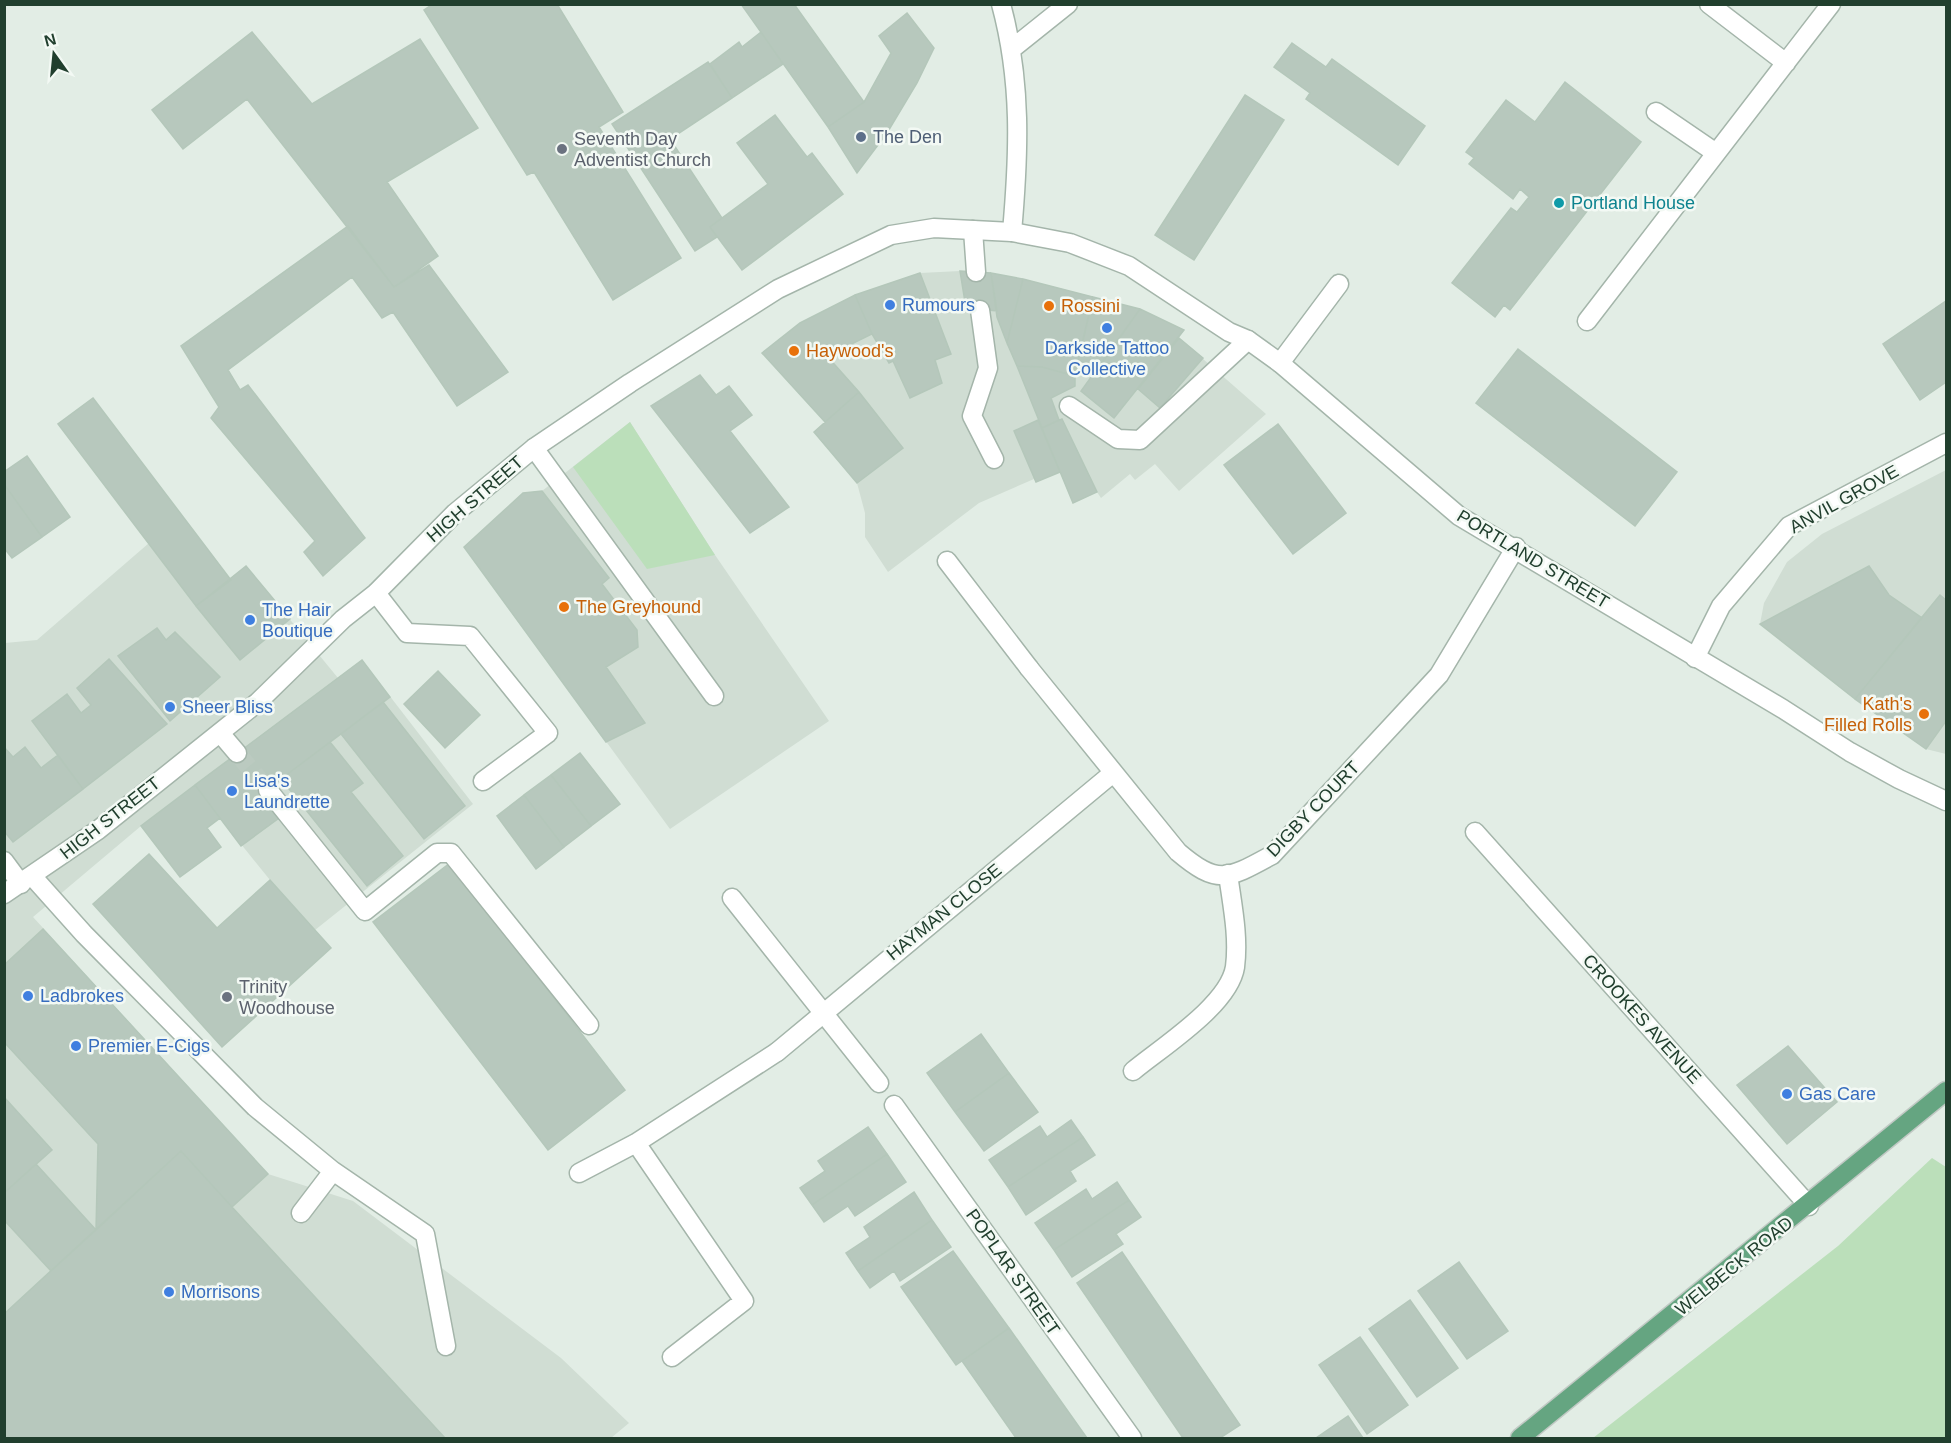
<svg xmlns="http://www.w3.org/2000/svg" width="1951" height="1443" font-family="Helvetica,sans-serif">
	<rect width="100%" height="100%" fill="#e2ede5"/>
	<path fill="#d0ddd3" d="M960 271 1023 279 1140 309 1184 330 1179 338 1266 414 1179 491 1155 464 1135 480 1130 474 1101 498 1097 492 1073 503 1060 472 1036 482 1034 479 979 503 888 572 865 537V513L857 483 814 432 825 422 762 353 800 323 855 295 920 273Z
		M630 422 715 555 829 721 670 829 464 547 523 493 542 491Z
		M1946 470V754L1926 749 1855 699 1760 624 1764 603 1787 562 1822 534Z
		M149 543 231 580 246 566 338 678 362 660 473 804 315 930 270 880 220 818 207 828 221 847 180 877 141 826 33 917 268 1174 353 1201 561 1358 629 1423 611 1438H5V643L37 640Z"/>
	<path fill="#bbdfba" d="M630 422 715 555 647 569 573 467Z
		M1932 1158 1946 1167V1438H1593L1838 1246Z"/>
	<path fill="#b7c8bd" stroke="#b4c7ba" stroke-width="1.5" d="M433 4H557L623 112 599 127 681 258 613 300 534 172 527 175 424 10Z
		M741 4H794L864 102 828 127Z
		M907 13 934 48 917 83 887 133 857 173 828 127 864 102 891 53 879 36Z
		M252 32 312 104 420 39 478 128 387 182 438 256 394 287 247 99 183 149 152 110Z
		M761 32 783 64 732 98 710 64 739 42 742 47Z
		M1292 43 1326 67 1332 59 1425 126 1398 165 1306 99 1310 93 1274 67Z
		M708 62 732 98 670 139 722 218 710 227 717 237 695 251 612 124Z
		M1565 82 1641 142 1510 310 1504 305 1495 317 1452 283 1511 208 1517 212 1529 197 1520 189 1513 199 1469 164 1474 158 1466 152 1506 100 1535 122Z
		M1245 95 1284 120 1194 260 1155 235Z
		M775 115 807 157 812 153 843 194 742 270 710 227 768 184 737 143Z
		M348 226 394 287 429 265 508 372 457 406 393 312 382 318 352 277 228 370 240 390 248 385 365 538 323 576 304 552 315 541 211 418 219 407 181 346Z
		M960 271 991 273 997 311 966 308Z
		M920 273 951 354 935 360 942 383 910 398 893 361 889 363 872 334 855 295Z
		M991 273 1023 279 1007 343 997 317Z
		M1023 279 1093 297 1075 376 1042 367 1017 366 1007 343Z
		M855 295 872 334 827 356 859 392 825 422 762 353 800 323Z
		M1093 297 1140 309 1100 366 1078 361Z
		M1946 301V382L1920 400 1883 344Z
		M1140 309 1184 330 1114 418 1081 391Z
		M1179 338 1203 358 1160 408 1138 389Z
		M1518 349 1677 472 1635 526 1476 403Z
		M1017 366 1042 367 1075 376V386L1051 398 1059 420 1042 428Z
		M700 375 716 395 729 386 752 415 730 431 789 507 750 533 651 406Z
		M859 392 903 448 857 483 814 432Z
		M93 398 231 580 196 606 58 424Z
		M1062 419 1097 492 1073 503 1042 428Z
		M1038 420 1060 472 1036 482 1014 431Z
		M1278 424 1346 513 1293 554 1224 465Z
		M27 456 70 517 42 537 4 484V472Z
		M4 484 42 537 12 558 4 548Z
		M542 491 609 578 602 584 637 630 638 647 606 667 645 723 606 742 464 547 523 493Z
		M246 566 290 619 240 660 196 606Z
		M1869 566 1889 595 1922 618 1855 699 1760 624Z
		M1940 595 1946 600V721L1926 749 1855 699Z
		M157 628 166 640 175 632 220 677 170 721 118 656Z
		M109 659 167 724 83 789 32 721 67 694 81 713 91 705 77 688Z
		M362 660 390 697 261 794 279 818 241 846 195 785Z
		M438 671 480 715 445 748 404 704Z
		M383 702 465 806 424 839 341 734Z
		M330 742 363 783 351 792 403 856 367 886 281 779Z
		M4 747 13 757 25 747 41 768 58 755 83 789 13 842 4 831Z
		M580 753 620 804 591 826 551 775Z
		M551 775 591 826 564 847 524 795Z
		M195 785 220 818 207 828 221 847 180 877 141 826Z
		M524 795 564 847 536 869 497 816Z
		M149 854 217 928 270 880 331 948 222 1047 93 904Z
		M450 863 625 1090 548 1150 373 922Z
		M43 929 268 1174 232 1207 181 1151 96 1230 98 1144 4 1042V965Z
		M981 1034 1009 1073 955 1112 927 1073Z
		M1788 1046 1837 1102 1787 1144 1737 1085Z
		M1009 1073 1038 1112 984 1151 955 1112Z
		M4 1097 52 1150 4 1193Z
		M1071 1120 1083 1137 1008 1187 989 1160 1040 1126 1047 1137Z
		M868 1127 887 1154 812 1205 800 1188 825 1171 818 1161Z
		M1083 1137 1095 1155 1070 1171 1076 1181 1026 1215 1008 1187Z
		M181 1151 232 1207 445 1438H4V1314Z
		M887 1154 906 1182 855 1216 848 1206 824 1222 812 1205Z
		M36 1164 96 1230 51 1271 4 1220V1193Z
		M1117 1182 1129 1200 1054 1250 1035 1223 1086 1189 1092 1199Z
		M914 1192 932 1220 858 1271 846 1253 870 1237 864 1227Z
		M1129 1200 1141 1217 1116 1234 1123 1244 1072 1277 1054 1250Z
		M932 1220 951 1247 900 1281 894 1271 870 1288 858 1271Z
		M953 1251 1009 1328 956 1365 901 1287Z
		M1122 1252 1240 1425 1220 1438H1183L1077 1283Z
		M1459 1262 1508 1331 1467 1359 1418 1291Z
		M1410 1300 1458 1368 1417 1397 1369 1329Z
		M1009 1328 1087 1438H1016L962 1361Z
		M1360 1337 1408 1405 1367 1434 1319 1365Z
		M1348 1416 1363 1438H1316Z"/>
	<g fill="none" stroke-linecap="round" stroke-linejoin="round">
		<path stroke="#bbcac0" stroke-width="18" stroke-dasharray="18 9" stroke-linecap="butt" d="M237 753 268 790"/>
		<defs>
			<path id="service" d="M973 230 976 272
				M980 310 988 368 972 416 994 459
				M1280 363 1339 284
				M1069 406 1118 439 1140 440 1248 340
				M534 448 714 696
				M947 561 1029 668
				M4 861 21 884
				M33 877 84 934 255 1107 333 1171 425 1234 446 1346
				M732 898 879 1083
				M1133 1071C1162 1047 1229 1005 1235 967 1239 936 1232 904 1228 874
				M636 1143 744 1301 672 1357
				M579 1173 636 1143 777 1052
				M301 1213 333 1171"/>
			<path id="minor" d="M1001 4C1022 82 1019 153 1012 232
				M1709 4 1786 63
				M1013 48 1068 4
				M1656 112 1716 153
				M1587 321 1831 4
				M376 593 407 633 470 636 548 733 483 781
				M1695 658 1721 606 1789 526 1946 443
				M1029 668 1178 852C1218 886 1228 879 1272 855L1439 675 1516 547
				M220 733 237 753
				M268 790 365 911 437 853H451L589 1025
				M1475 832 1809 1206
				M777 1052 1113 773
				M894 1105 1132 1438"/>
			<path id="tertiary" d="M4 894 98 830 258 702 343 619 376 593 455 513 534 448 630 383 778 289 891 235 934 228 1012 232 1070 243 1129 266 1229 332 1248 340 1280 363 1459 516 1783 709 1850 752 1899 779 1946 801"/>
			<path id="primary" d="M1520 1438 1946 1091"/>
		</defs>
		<use href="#service" stroke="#a4b5aa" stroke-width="21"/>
		<use href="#minor" stroke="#a4b5aa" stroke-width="21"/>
		<use href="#tertiary" stroke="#a4b5aa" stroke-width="21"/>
		<use href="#primary" stroke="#c1c9c4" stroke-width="21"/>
		<use href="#service" stroke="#fff" stroke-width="18"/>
		<use href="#minor" stroke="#fff" stroke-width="18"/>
		<use href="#tertiary" stroke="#fff" stroke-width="18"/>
		<use href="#primary" stroke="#65a581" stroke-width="18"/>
	</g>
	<circle fill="#5c6f8a" stroke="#f3f9f4" stroke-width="2" cx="861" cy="137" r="6"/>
	<g fill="#6b7280" stroke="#f3f9f4" stroke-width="2">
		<circle cx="562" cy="149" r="6"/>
		<circle cx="227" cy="997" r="6"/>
	</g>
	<circle fill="#0f9aa8" stroke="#f3f9f4" stroke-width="2" cx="1559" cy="203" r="6"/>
	<g fill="#3f7fe0" stroke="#f3f9f4" stroke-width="2">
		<circle cx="890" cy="305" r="6"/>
		<circle cx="1107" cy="328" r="6"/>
		<circle cx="250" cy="620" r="6"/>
		<circle cx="170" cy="707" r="6"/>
		<circle cx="232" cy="791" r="6"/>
		<circle cx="28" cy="996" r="6"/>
		<circle cx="76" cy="1046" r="6"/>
		<circle cx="1787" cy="1094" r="6"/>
		<circle cx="169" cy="1292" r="6"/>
	</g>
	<g fill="#e8710a" stroke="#f3f9f4" stroke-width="2">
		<circle cx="1049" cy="306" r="6"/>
		<circle cx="794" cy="351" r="6"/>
		<circle cx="564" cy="607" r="6"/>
		<circle cx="1924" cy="714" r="6"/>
	</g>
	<g text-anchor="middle" stroke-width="5" stroke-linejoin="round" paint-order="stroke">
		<g font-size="18" fill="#4e5e75" stroke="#f3f9f4" text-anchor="start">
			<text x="873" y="143">The Den</text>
		</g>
		<g font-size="18" fill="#5b616d" stroke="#f3f9f4" text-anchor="start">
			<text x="574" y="145">Seventh Day<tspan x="574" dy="21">Adventist Church</tspan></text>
			<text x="239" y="993">Trinity<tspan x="239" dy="21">Woodhouse</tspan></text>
		</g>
		<g font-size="18" fill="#0d838f" stroke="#f3f9f4" text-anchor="start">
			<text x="1571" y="209">Portland House</text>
		</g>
		<g font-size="18" fill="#366cbe" stroke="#f3f9f4" text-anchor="start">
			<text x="902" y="311">Rumours</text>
			<text x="1107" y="354" text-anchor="middle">Darkside Tattoo<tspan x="1107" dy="21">Collective</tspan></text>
			<text x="262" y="616">The Hair<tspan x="262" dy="21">Boutique</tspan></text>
			<text x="182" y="713">Sheer Bliss</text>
			<text x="244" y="787">Lisa's<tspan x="244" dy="21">Laundrette</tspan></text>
			<text x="40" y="1002">Ladbrokes</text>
			<text x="88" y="1052">Premier E-Cigs</text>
			<text x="1799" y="1100">Gas Care</text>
			<text x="181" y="1298">Morrisons</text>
		</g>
		<g font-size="18" fill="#c56008" stroke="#f3f9f4" text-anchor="start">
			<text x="1061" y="312">Rossini</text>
			<text x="806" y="357">Haywood's</text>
			<text x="576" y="613">The Greyhound</text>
			<text x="1912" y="710" text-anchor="end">Kath's<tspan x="1912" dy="21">Filled Rolls</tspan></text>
		</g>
		<g font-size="18" fill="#213f2e" stroke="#f3f9f4">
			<text transform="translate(475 499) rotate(-41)" y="6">HIGH STREET</text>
			<text transform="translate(1844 499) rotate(-29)" y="6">ANVIL GROVE</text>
			<text transform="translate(1533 559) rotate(31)" y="6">PORTLAND STREET</text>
			<text transform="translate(1313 809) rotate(-46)" y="6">DIGBY COURT</text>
			<text transform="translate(110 818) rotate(-38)" y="6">HIGH STREET</text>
			<text transform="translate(944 912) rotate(-39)" y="6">HAYMAN CLOSE</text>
			<text transform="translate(1642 1019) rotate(48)" y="6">CROOKES AVENUE</text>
			<text transform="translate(1734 1266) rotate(-39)" y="6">WELBECK ROAD</text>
			<text transform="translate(1013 1272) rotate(55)" y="6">POPLAR STREET</text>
		</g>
	</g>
	<rect width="1951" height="1443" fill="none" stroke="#213f2e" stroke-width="12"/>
	<g transform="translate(54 54) rotate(345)" stroke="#f3f9f4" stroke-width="4.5" paint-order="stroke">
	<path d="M0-4.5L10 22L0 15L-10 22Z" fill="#213f2e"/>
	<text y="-9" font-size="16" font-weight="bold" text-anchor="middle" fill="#213f2e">N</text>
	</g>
</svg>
